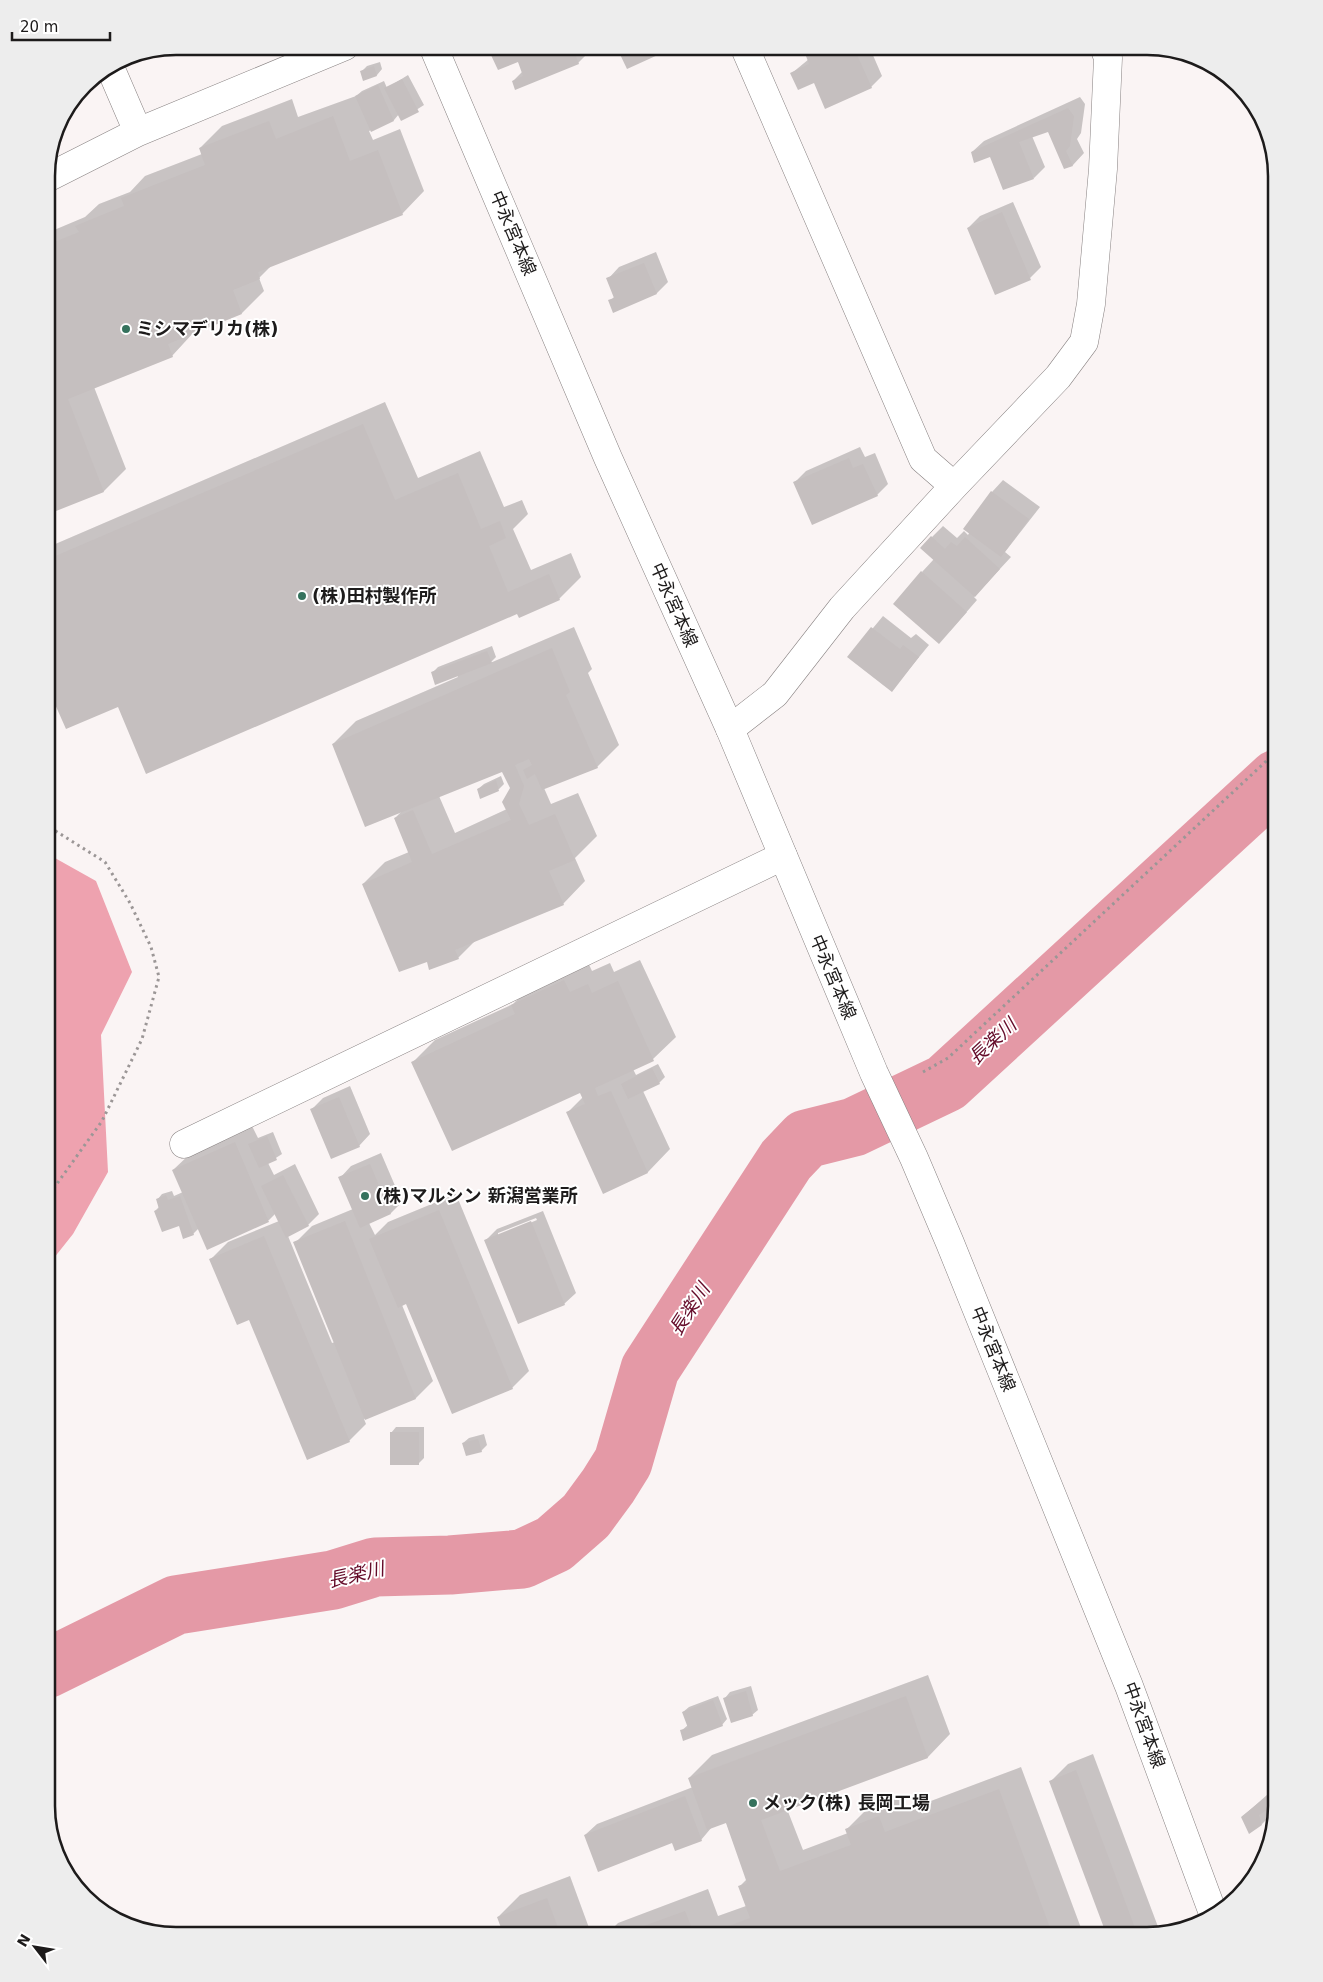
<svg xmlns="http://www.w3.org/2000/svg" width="1323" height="1982" font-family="'DejaVu Sans','Noto Sans JP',sans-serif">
	<rect width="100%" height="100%" fill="#faf4f4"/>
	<path fill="#eea2af" d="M46 853 96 881 132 972 101 1035 108 1172 73 1234 46 1268Z"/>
	<path fill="#0003" fill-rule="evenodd" d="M499 46H588L590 51 578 63 513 81 523 71 518 61 492 54Z
		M817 46H869L882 76 871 87 814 82 792 73 809 59 807 56Z
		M380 62 382 69 377 75 364 79 362 71 367 66Z
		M408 75 424 105 402 119 399 114 394 120 369 131 373 140 400 129 424 191 402 214 273 264 259 278 264 291 242 313 194 332 172 356 94 387 126 469 104 491 46 514 47 233 85 217 99 204 130 192 145 176 202 154 200 148 222 126 292 99 298 117 356 96 362 91 384 81 387 88Z
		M1080 97 1085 104 1081 133 1077 139 1084 153 1073 165 1065 167 1049 130 1032 136 1045 167 1034 178 990 155 972 152 984 141Z
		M1013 202 1041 267 1030 278 968 228 980 216Z
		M656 252 668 282 657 293 610 301 615 296 608 279 619 267Z
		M385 402 418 478 480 451 504 507 522 500 528 514 513 529 531 570 571 553 581 577 559 599 518 613 118 705 46 680V548Z
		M860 447 865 457 875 453 888 484 877 495 795 482 806 471Z
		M1003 480 1040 507 1005 552 1011 557 974 597 977 600 950 631 922 572 934 559 932 537 943 526 957 538 964 531 968 535 992 492Z
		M883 616 911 638 916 634 929 645 892 690 849 657Z
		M574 627 592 669 588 673 619 745 597 767 544 788 551 804 578 793 597 836 575 858 585 881 563 904 476 940 458 958 428 961 363 884 385 862 409 852 395 818 402 811 333 744 356 721 458 677 457 675 432 673 438 667 492 646 496 657 490 663ZM503 770 512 788 507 809 455 833 439 796Z
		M501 776 504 784 499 789 481 797 478 789 484 784Z
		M586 958 592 971 610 963 614 972 640 960 676 1037 653 1059 633 1069 636 1075 658 1064 665 1077 659 1083 643 1091 670 1149 648 1172 604 1192 568 1112 583 1097 580 1091 413 1062 435 1040 513 1004 535 982Z
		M350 1086 370 1134 359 1146 312 1109 323 1098Z
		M252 1126 258 1138 273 1132 282 1154 268 1163 274 1175 295 1164 319 1214 308 1225 288 1236 332 1343 335 1342 295 1243 312 1226 353 1209 340 1178 351 1166 381 1153 402 1202 391 1213 369 1223 375 1235 388 1222 456 1194 529 1371 512 1388 407 1302 402 1305 433 1381 416 1398 364 1419 366 1424 349 1441 249 1318 211 1259 228 1242 279 1221 275 1214 269 1220 207 1248 199 1228 193 1234 155 1211 159 1207 157 1200 162 1194 172 1191 174 1196 183 1192 173 1170 191 1153Z
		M543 1211 576 1293 564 1304 486 1240 497 1229ZM536 1218 537 1220 498 1236V1233Z
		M396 1427H424V1458L419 1463 391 1433Z
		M484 1434 487 1445 481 1451 463 1443 469 1438Z
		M928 1675 950 1734 928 1757 787 1809 803 1850 848 1833 847 1829 869 1807 902 1795 907 1810 1021 1767 1084 1936H605L618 1923 708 1889 718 1916 746 1906 739 1887 747 1879 726 1822 712 1827 701 1840 673 1841 585 1835 597 1824 693 1787 689 1778 712 1755Z
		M751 1686 758 1710 752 1715 725 1698 730 1692Z
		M718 1696 727 1719 722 1725 681 1731 688 1725 683 1712 689 1707Z
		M1093 1754 1160 1932 1147 1936H1108L1051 1781 1068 1764Z
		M1277 1786V1806L1274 1816 1273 1813 1262 1824 1242 1817Z
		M570 1876 592 1936H505L498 1917 520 1895Z"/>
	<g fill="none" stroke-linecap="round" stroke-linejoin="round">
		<path stroke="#e499a6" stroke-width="59" d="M46 1669 176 1605 333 1580 375 1567 450 1565 522 1559 554 1544 586 1516 608 1486 623 1462 650 1369 786 1160 806 1139 854 1127 946 1083 1277 779"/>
	</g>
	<path fill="#c5bfbf" d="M507 46H572L579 64 515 90 512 81 523 76 518 62 498 70 490 53Z
		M616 46H670L671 49 627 69Z
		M847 46H853L872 88 825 109 814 83 798 90 790 73 809 64 806 56 821 49 824 56Z
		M374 66 377 76 363 81 360 71Z
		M402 79 419 112 401 121 384 88Z
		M378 85 394 121 371 132 355 96Z
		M1068 108 1074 116 1070 146 1066 151 1073 166 1064 169 1048 132 1019 142 1034 179 1003 190 990 157 974 163 971 152Z
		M333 116 350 161 378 150 403 215 258 272 260 279 233 290 242 314 168 344 173 357 68 399 104 492 46 515 47 245 79 232 75 226 124 206 121 198 205 165 199 148 269 121 276 139Z
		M1002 212 1031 280 995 295 967 228Z
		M644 263 657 294 613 313 608 300 614 298 606 278Z
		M363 424 395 500 458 473 481 529 500 521 506 538 489 546 508 592 549 574 560 600 519 618 517 614 146 774 118 707 66 729 46 684V560Z
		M849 458 853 468 863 464 878 496 812 525 793 482Z
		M991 491 1029 519 1001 557 963 529Z
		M931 536 945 549 951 542 957 546 965 537 1000 569 975 597 920 548Z
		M921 571 967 612 939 644 893 604Z
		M871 627 900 649 903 645 919 657 892 692 847 657Z
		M552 648 570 692 566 695 598 768 542 790 535 774 527 779 523 770 532 765 529 759 515 765 524 786 519 804 529 825 555 814 575 860 549 871 564 905 455 950 459 959 429 970 427 962 399 972 362 884 412 862 394 818 413 810 432 854 511 820 502 802 510 788 502 772 365 827 332 744Z
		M487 651 492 663 435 685 431 672Z
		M496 780 499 791 480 799 477 789Z
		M564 980 570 992 588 984 592 993 618 981 654 1061 595 1088 598 1096 611 1091 648 1173 603 1194 566 1112 585 1104 580 1093 452 1151 411 1062 515 1014 511 1005Z
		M652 1068 660 1084 628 1099 621 1084Z
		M339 1097 360 1147 331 1159 310 1109Z
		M267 1136 277 1160 259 1168 248 1144Z
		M235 1142 269 1222 207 1250 172 1170Z
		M370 1164 391 1214 360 1228 338 1177Z
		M283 1175 309 1226 286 1238 261 1186Z
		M166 1195 168 1200 180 1196 194 1235 183 1239 179 1226 162 1232 154 1211 159 1209 156 1199Z
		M439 1210 513 1389 452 1414 406 1304 398 1308 369 1239Z
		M345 1221 416 1399 365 1420 293 1242Z
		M531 1221 565 1305 518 1324 484 1240Z
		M264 1236 350 1442 307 1460 249 1320 237 1325 209 1259Z
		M390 1432H419V1465H390Z
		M478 1439 482 1452 466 1456 462 1443Z
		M746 1691 753 1716 731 1723 723 1698Z
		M906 1696 928 1758 761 1820 780 1871 851 1845 845 1829 879 1816 885 1832 999 1789 1053 1936H702L750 1918 738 1886 747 1883 726 1823 707 1830 688 1778Z
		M713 1700 723 1726 683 1741 680 1730 688 1728 682 1712Z
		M1076 1770 1138 1936H1107L1049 1781Z
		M1277 1788V1806L1273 1818 1270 1808 1259 1815 1262 1825 1249 1834 1241 1817Z
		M685 1796 702 1841 675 1851 672 1843 598 1872 584 1835Z
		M547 1898 561 1936H504L497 1917Z
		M685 1911 695 1936H619V1935Z"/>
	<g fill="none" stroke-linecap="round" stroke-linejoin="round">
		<defs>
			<path id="street" d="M744 46 923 459 954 486
				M110 67 138 132
				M47 178 138 132 345 46
				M730 729 775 694 842 608 954 486 1058 377 1084 342 1091 304 1103 169 1108 58 1104 47
				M184 1144 783 856"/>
			<path id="secondary" d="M433 46 608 458 730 729 874 1073 914 1158 950 1243 1129 1686 1214 1916"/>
		</defs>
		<use href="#street" stroke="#878181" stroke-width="29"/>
		<use href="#secondary" stroke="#878181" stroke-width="29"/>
		<path stroke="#9b9696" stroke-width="3" stroke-dasharray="2.5 4" stroke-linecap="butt" d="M923 1072 948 1058 1277 751
			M46 1199 102 1121 142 1039 159 977 151 947 130 903 105 862 46 825"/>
		<use href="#street" stroke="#fff" stroke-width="28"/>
		<use href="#secondary" stroke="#fff" stroke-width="28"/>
	</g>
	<g fill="#35725d" stroke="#fff" stroke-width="2">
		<circle cx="126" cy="329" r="5"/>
		<circle cx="302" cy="596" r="5"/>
		<circle cx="365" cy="1196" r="5"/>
		<circle cx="753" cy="1803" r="5"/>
	</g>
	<g text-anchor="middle" stroke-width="4" stroke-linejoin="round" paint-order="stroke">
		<g font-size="18" fill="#1d1b1b" stroke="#fff">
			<text transform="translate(513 233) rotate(67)" y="6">中永宮本線</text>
			<text transform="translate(674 605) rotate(66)" y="6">中永宮本線</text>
			<text transform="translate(833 977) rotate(67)" y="6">中永宮本線</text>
			<text transform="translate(993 1349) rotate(68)" y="6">中永宮本線</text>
			<text transform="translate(1144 1725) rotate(70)" y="6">中永宮本線</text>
		</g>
		<g font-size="18" font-weight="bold" fill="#1d1b1b" stroke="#fff" text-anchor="start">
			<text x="136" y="335">ミシマデリカ(株)</text>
			<text x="312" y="602">(株)田村製作所</text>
			<text x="375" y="1202">(株)マルシン 新潟営業所</text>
			<text x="763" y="1809">メック(株) 長岡工場</text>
		</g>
		<g font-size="19" font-style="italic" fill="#640b29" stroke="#fff">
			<text transform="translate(992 1041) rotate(-43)" y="7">長楽川</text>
			<text transform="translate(689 1309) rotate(-57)" y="7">長楽川</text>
			<text transform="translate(356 1574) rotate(-13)" y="7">長楽川</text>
		</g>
	</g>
	<path d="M0 0H1323V1982H0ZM176 55H1147A121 121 0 0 1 1268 176V1806A121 121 0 0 1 1147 1927H176A121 121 0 0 1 55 1806V176A121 121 0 0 1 176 55Z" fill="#ededed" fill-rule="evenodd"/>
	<path fill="none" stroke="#1d1b1b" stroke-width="2.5" d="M176 55H1147A121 121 0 0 1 1268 176V1806A121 121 0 0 1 1147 1927H176A121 121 0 0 1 55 1806V176A121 121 0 0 1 176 55Z"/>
	<g transform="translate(35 1947) rotate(301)" stroke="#ffffff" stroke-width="4" paint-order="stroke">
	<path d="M0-4L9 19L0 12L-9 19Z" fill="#1d1b1b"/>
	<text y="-8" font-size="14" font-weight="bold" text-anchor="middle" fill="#1d1b1b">N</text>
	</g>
	<path d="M12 32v8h98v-8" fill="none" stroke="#1d1b1b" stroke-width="2.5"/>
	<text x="20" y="32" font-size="15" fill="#1d1b1b" stroke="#ffffff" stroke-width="4" paint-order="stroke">20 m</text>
</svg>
